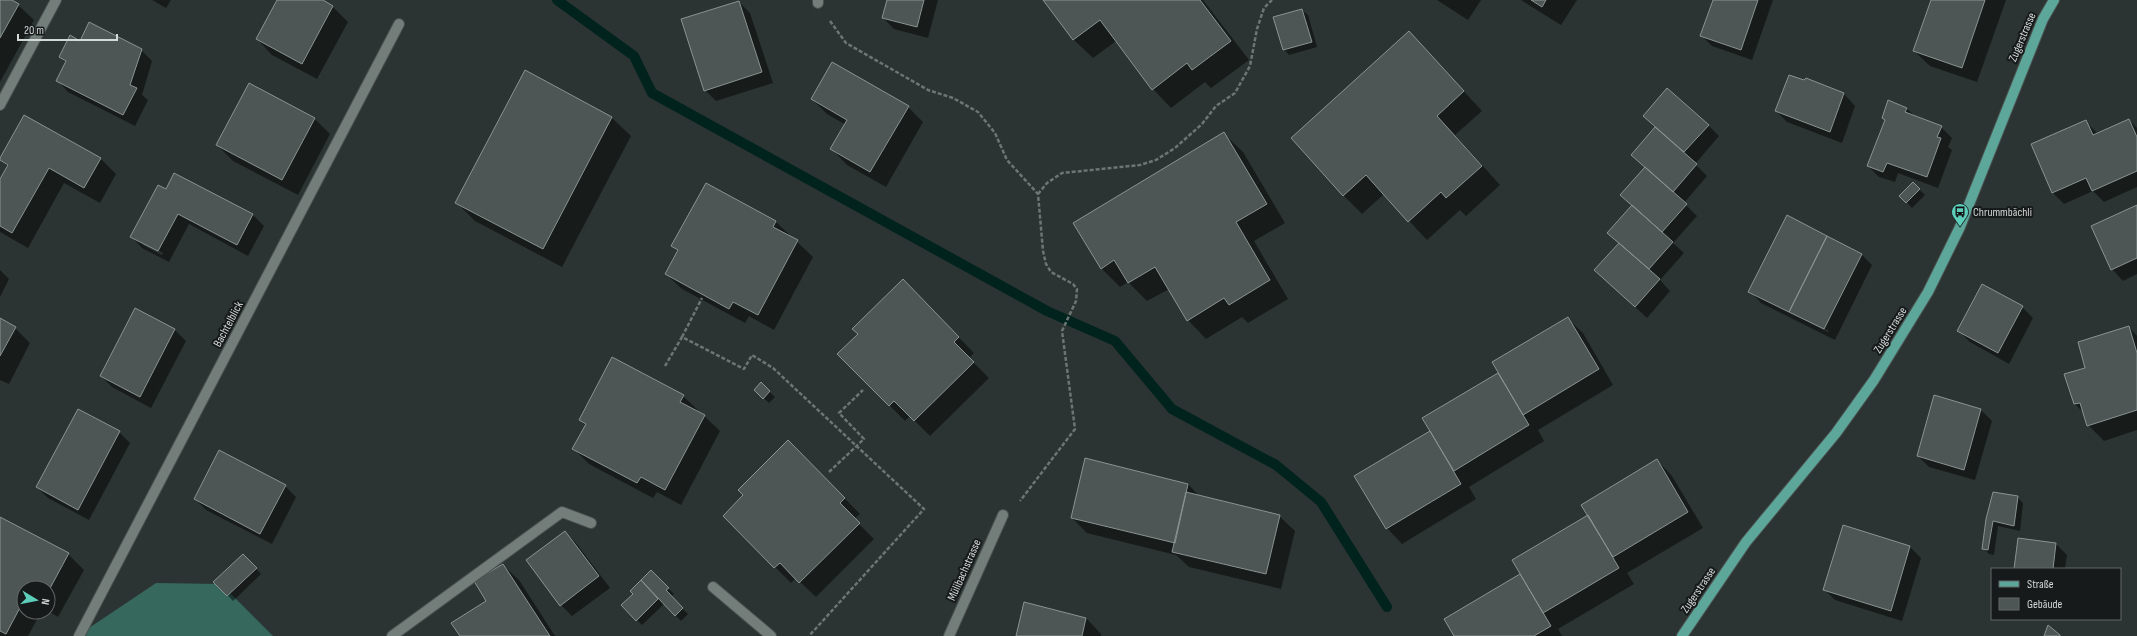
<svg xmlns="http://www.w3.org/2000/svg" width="2137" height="636" font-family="'Sofia Sans Condensed',sans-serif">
	<rect width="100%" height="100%" fill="#2b3432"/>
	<path fill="#36685e" d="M156 583 221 584 273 636H77Z"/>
	<path fill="#0007" fill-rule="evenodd" d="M0 0H10L18 5 34 20 0 82Z
		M152 0H171L166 8Z
		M278 0H321L333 7 348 22 317 79 272 55 257 39Z
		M888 0H938L928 38 894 29 883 18Z
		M1044 0H1203L1249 60 1211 88 1205 82 1171 108 1153 89 1116 41 1093 58 1074 40Z
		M1437 0H1481L1468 20Z
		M1521 0H1577L1561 25Z
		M1714 0H1773L1752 60 1712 46 1701 35Z
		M1932 0H2006L1977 82 1930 66 1914 51Z
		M739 2 750 13 773 83 716 101 705 90Z
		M1302 10 1308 15 1317 47 1289 55 1284 49Z
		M1409 32 1482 111 1455 135 1500 185 1466 216 1460 210 1427 240 1384 194 1362 214 1343 195Z
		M80 42 141 50 152 61 142 95 148 100 135 126 68 92 57 80 66 63 60 57Z
		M525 72 612 118 631 136 562 267 475 221 456 202Z
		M1806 79 1844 94 1855 106 1842 143 1787 122 1776 111Z
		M812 99 908 107 923 122 886 187 847 165 832 149 846 125 827 114Z
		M1906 108 1915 116 1941 127 1952 138 1948 147 1952 150 1938 188 1898 173 1895 182 1879 177 1868 166 1885 121 1883 118Z
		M25 116 101 159 116 174 100 203 64 183 28 248 0 232V181L8 167 0 159Z
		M1645 116 1708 125 1719 136 1695 164 1707 176 1684 203 1697 216 1673 243 1684 253 1660 280 1670 291 1647 318 1596 270 1619 244 1646 168 1632 155 1656 128Z
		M315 119 330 134 298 195 233 161 217 145Z
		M2129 120 2137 128V187L2104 202 2093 191 2064 204 2053 193 2032 145 2086 122 2098 134Z
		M1224 134 1243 152 1285 223 1254 241 1288 299 1248 323 1242 317 1206 339 1188 320 1169 289 1147 301 1128 282 1120 287 1101 268Z
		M175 174 253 215 264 226 248 256 189 224 169 262 142 248 131 236 166 190ZM143 242 163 253 162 255 143 245Z
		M1913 183 1925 195 1912 208 1901 196Z
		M706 184 776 222 813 257 774 330 749 316 745 323 682 289 666 274 678 252 673 246Z
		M2137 206V274L2123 281 2112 269Z
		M1861 254 1872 265 1835 340 1761 303 1750 291ZM1762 297 1829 331 1828 332 1762 299Z
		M0 270 9 279 0 297Z
		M903 280 974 353 969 358 989 378 930 436 910 416 905 421 839 354 859 334Z
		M2022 307 2033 318 2009 364 1970 342 1959 331Z
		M136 309 175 330 186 341 151 408 112 387 101 376Z
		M1567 318 1583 333 1613 385 1538 430 1544 441 1469 487 1476 499 1402 544 1387 528 1432 431 1424 419 1500 373Z
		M0 320 15 328 30 343 9 384 0 380Z
		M2129 327 2137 336V430L2104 441 2088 425 2084 413 2075 404 2087 369Z
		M761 384 775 397 769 403 755 390Z
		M683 396 720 431 681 505 657 492 653 498 589 464 574 449 586 426 580 420Z
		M1981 410 1992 421 1975 480 1929 467 1918 456Z
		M119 432 130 443 89 520 48 498 37 487Z
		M788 441 860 514 854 519 874 539 816 597 796 578 791 583 724 516 744 495Z
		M1657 460 1672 476 1703 528 1627 573 1634 584 1558 629 1562 636H1456L1446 619 1521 574Z
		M1188 484 1200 497 1279 516 1295 531 1281 589 1189 567 1176 555 1087 533 1072 518Z
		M285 486 296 497 272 544 206 510 195 499Z
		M1994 493 2017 497 2023 503 2020 531 1998 526 1994 555 1989 554 1983 548Z
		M0 518 68 554 84 570 58 617 48 611V588H24V612H41L28 636H0Z
		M1844 526 1910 547 1921 558 1902 621 1835 600 1824 589Z
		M565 532 576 543 610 588 572 616 561 605Z
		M2056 544 2067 555 2065 569H2015Z
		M243 555 261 574 233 601 215 582Z
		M503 565 519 580 555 636H461L488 601Z
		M651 571 674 594 671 597 688 614 681 621 664 604 642 625 622 605 634 594 631 591Z
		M1086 618 1101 634V636H1017Z"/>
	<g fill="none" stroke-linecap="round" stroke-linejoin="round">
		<path stroke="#00231d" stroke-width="10" d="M557 0 634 56 652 93 1047 311 1115 341 1172 409 1276 465 1321 502 1387 607"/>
	</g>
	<path fill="#4d5654" stroke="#899391" d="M0 0H12L19 4 0 38Z
		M277 0H323L333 6 302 64 256 39Z
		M887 0H924L917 27 882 18Z
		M1043 0H1200L1231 41 1192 70 1187 63 1152 90 1100 20 1073 40Z
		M1531 0H1546L1542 7Z
		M1713 0H1758L1741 50 1700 36Z
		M1931 0H1985L1962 68 1913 51Z
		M739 1 762 72 704 91 681 19Z
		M1302 9 1312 42 1283 50 1273 17Z
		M89 22 142 49 130 85 137 88 123 115 56 81 66 61 59 57 70 35 80 41Z
		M1409 31 1464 91 1437 116 1482 166 1446 198 1441 192 1408 222 1366 175 1343 196 1291 138Z
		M832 62 909 106 870 172 830 149 847 120 811 99Z
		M525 70 612 117 543 249 455 203Z
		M1789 75 1804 80 1806 78 1844 93 1830 132 1775 111Z
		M249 83 315 118 282 180 216 145Z
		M1667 88 1709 125 1684 152 1643 116Z
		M1888 100 1907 108 1905 112 1942 126 1937 137 1941 138 1927 177 1887 163 1883 172 1867 166 1885 120 1882 118Z
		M24 115 101 158 84 188 49 168 12 233 0 226V179L8 165 0 160V158Z
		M2129 119 2137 137V171L2092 191 2086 178 2052 193 2031 144 2086 120 2093 135Z
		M1655 127 1697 164 1673 192 1631 155Z
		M1224 132 1267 204 1236 222 1270 280 1229 305 1224 298 1187 321 1155 267 1128 283 1114 260 1101 269 1073 223Z
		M1645 167 1687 204 1662 232 1620 195Z
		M174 173 253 214 237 245 178 214 158 251 130 237 158 185 166 189Z
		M1913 182 1920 189 1906 203 1899 196Z
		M706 183 776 221 773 227 798 240 758 315 733 302 729 309 665 274 678 250 671 246Z
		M1632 205 1673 242 1649 269 1607 233Z
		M2137 205V258L2111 270 2091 226Z
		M1787 215 1827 236 1789 312 1748 292Z
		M1827 236 1862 254 1824 329 1789 312Z
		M1619 243 1660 279 1635 307 1594 270Z
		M903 279 959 337 954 342 974 362 914 421 894 401 889 406 837 354 858 334 852 329Z
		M1982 284 2023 306 1998 353 1957 331Z
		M135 308 175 329 140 397 100 376Z
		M1568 317 1599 369 1523 415 1492 362Z
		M0 318 16 327 0 356Z
		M2129 326 2137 353V410L2087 426 2080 403 2074 404 2064 374 2085 368 2078 342Z
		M612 357 684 395 680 402 705 415 665 490 641 477 637 483 572 449 586 424 579 420Z
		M1498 373 1529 425 1454 471 1422 418Z
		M761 382 770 391 763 399 754 390Z
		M1934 395 1981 409 1964 470 1917 456Z
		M78 409 120 431 78 510 36 487Z
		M1430 431 1461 484 1386 529 1354 476Z
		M788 440 845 498 840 503 860 523 799 583 780 563 774 568 723 516 743 495 738 490Z
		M219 450 286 485 260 534 194 499Z
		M1085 458 1188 484 1175 543 1071 518Z
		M1657 459 1688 512 1613 557 1581 505Z
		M1186 492 1280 515 1266 574 1172 552Z
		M1993 492 2018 496 2014 526 1993 521 1988 550 1982 549 1986 519Z
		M1588 515 1619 568 1543 613 1512 560Z
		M0 517 69 553 48 592V588H24V600L6 634 0 631Z
		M1843 525 1910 546 1891 611 1823 590Z
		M565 531 599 576 560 606 526 560Z
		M2018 538 2056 543 2053 569H2014Z
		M243 554 257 568 227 596 213 582Z
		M503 564 550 636H460L451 623 486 601 474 581Z
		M651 570 669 588 666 590 683 608 675 616 641 580Z
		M1520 574 1551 626 1534 636H1454L1444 619Z
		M641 580 658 599 636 621 621 605 633 594 630 591Z
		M1024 602 1086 618 1082 636H1016Z
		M2048 625 2060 635V636H2044Z"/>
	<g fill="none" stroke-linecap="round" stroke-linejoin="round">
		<defs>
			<path id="minor" d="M818 3V0
				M0 105 56 0
				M713 587 771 636
				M79 636 399 24
				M392 636 562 512 591 523
				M949 636 1003 515"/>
			<path id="major" d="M1682 636 1746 542 1836 433 1874 380 1928 292 1960 227 2043 19 2054 0"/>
		</defs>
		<use href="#minor" stroke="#49504f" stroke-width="12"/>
		<use href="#major" stroke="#49504f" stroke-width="12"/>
		<path stroke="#6d7573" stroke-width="2.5" stroke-dasharray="4 2" stroke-linecap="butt" d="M830 21 846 43 928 90 953 98 978 112 995 133 1007 160 1038 194 1043 251 1046 264 1051 272 1073 284 1077 289 1076 301 1062 331 1075 429 1020 501
			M1038 194 1047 183 1062 173 1140 165 1156 160 1175 148 1202 124 1216 106 1235 93 1250 66 1257 29 1264 8 1272 0
			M682 337 702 298
			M665 366 682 337 744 369 752 355 773 368 924 509 809 636
			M829 472 864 439 839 413 863 390"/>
		<use href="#minor" stroke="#737d7a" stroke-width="10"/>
		<use href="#major" stroke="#5da79a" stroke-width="10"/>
	</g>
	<defs>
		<symbol id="bus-pin" viewBox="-11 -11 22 30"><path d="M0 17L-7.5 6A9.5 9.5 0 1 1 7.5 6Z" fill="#5cceba" stroke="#171a1a"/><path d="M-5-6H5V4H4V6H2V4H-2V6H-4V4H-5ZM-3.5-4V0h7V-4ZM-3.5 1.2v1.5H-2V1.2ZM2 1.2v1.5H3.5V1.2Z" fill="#111"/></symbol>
	</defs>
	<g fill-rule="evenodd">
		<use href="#bus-pin" x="1950" y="202" width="20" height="27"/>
	</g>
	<g text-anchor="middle" stroke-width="4" stroke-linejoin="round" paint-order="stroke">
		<g font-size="12" fill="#d3d9d7" stroke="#171a1a">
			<text transform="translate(2022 37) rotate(-67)" y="4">Zugerstrasse</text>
			<text transform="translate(228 324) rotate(-62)" y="4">Bachtelblick</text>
			<text transform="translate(1890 330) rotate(-58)" y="4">Zugerstrasse</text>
			<text transform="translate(964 570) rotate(-66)" y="4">Mülibachstrasse</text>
			<text transform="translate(1698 590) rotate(-56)" y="4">Zugerstrasse</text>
		</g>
		<g font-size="12" fill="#d3d9d7" stroke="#171a1a" text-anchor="start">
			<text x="1973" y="216">Chrummbächli</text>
		</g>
	</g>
	<rect x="1991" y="568" width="130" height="52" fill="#171a1a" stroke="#626666"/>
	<rect x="1999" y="581" width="20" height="6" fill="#5da79a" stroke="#626666"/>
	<text x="2027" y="588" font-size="12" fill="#d3d9d7">Straße</text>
	<rect x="1999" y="598" width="20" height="12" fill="#4d5654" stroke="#626666"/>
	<text x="2027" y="608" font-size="12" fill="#d3d9d7">Gebäude</text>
	<g transform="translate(36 600) rotate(100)"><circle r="19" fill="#171a1a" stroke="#626666"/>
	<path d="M0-3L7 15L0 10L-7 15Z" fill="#5cceba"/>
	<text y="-6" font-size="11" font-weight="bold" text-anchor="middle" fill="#d3d9d7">N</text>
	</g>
	<path d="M18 34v6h99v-6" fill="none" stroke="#d3d9d7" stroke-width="2"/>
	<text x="24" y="34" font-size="12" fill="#d3d9d7" stroke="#171a1a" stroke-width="3" paint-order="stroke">20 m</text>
</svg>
